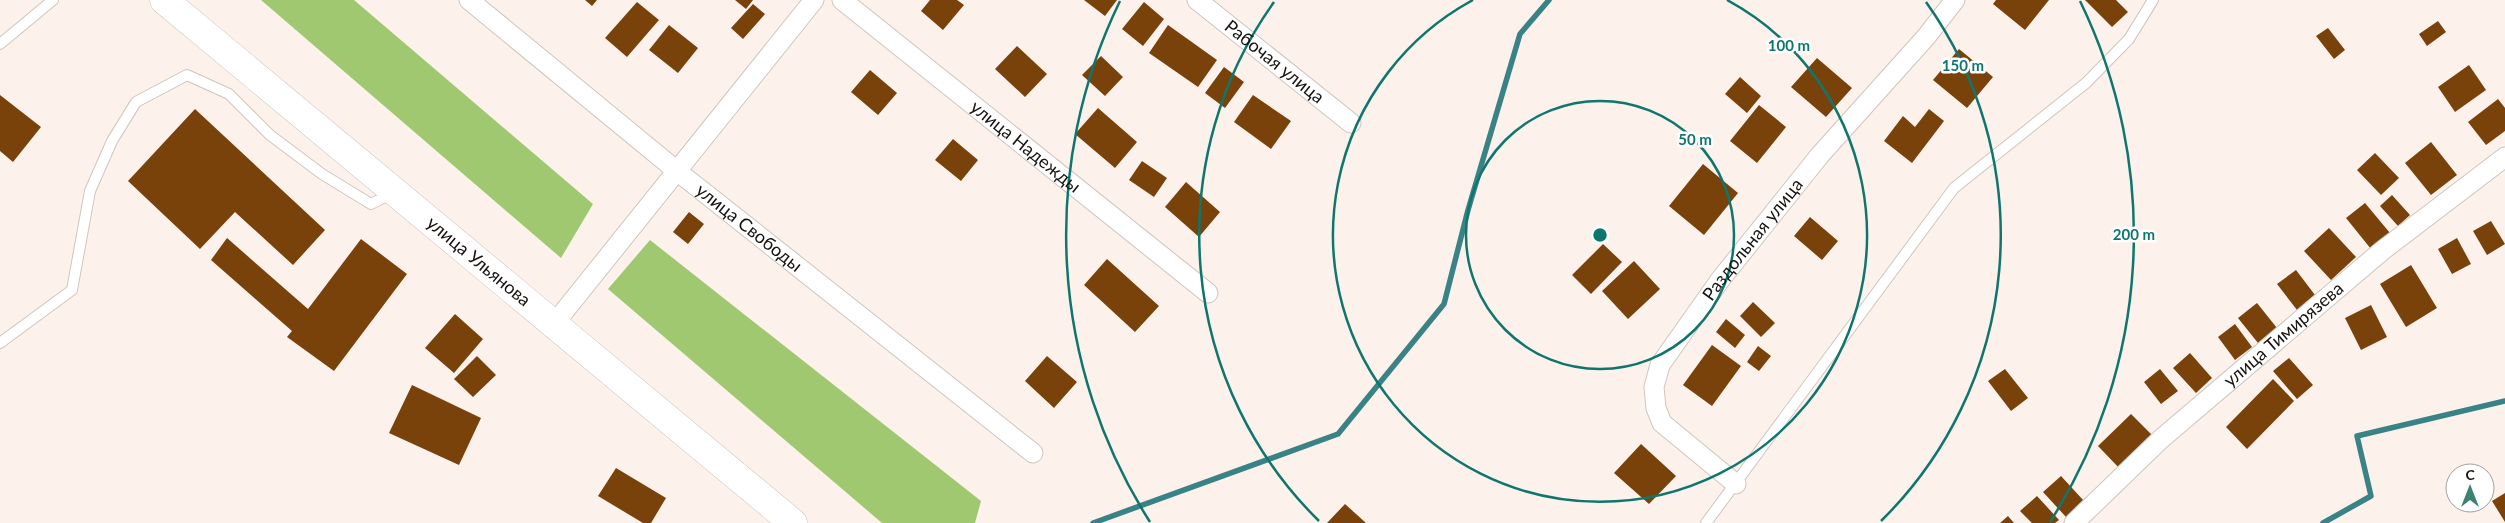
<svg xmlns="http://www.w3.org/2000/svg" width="2505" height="523" font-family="Lato,sans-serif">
	<rect width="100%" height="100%" fill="#fcf2eb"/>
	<path fill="#a0c871" d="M261 0H354L593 204 561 258Z
		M650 240 981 501 975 523H882L608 289Z"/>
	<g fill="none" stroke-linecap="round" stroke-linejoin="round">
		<path stroke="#398387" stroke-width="5.5" d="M1093 523 1338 434 1444 304 1468 210 1520 34 1549 0
			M2323 523 2371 496 2357 436 2505 401"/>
	</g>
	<path fill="#78420a" d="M585 0H597L592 6Z
		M735 0H753L746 9Z
		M930 0H957L964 5 943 30 921 11Z
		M1084 0H1117L1105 16Z
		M1996 0H2049L2025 30 1993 4Z
		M2085 0H2116L2128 12 2112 27Z
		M637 2 659 20 627 57 605 38Z
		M1144 2 1164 19 1143 46 1122 29Z
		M753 4 765 14 743 39 731 28Z
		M2438 21 2446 32 2427 46 2419 34Z
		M669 25 698 48 678 73 649 50Z
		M1168 25 1217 60 1198 87 1149 53Z
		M2328 28 2345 50 2334 59 2316 36Z
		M1017 46 1047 74 1025 97 995 69Z
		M1959 49 1993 77 1967 108 1933 80Z
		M1101 56 1123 77 1105 96 1082 75Z
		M1817 58 1852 88 1826 117 1791 87Z
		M2469 65 2486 90 2455 112 2438 87Z
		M1224 67 1244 82 1225 108 1205 93Z
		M870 70 897 93 878 115 851 92Z
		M1740 77 1761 96 1747 113 1725 94Z
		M0 95 41 127 13 162 0 151Z
		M1253 95 1291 121 1271 149 1234 122Z
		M2498 99 2505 108V131L2486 145 2468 122Z
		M1759 105 1786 127 1757 163 1730 141Z
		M1098 108 1137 142 1115 168 1075 134Z
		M195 109 325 230 293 265 235 212 200 249 128 181Z
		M1929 109 1944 121 1912 163 1884 141 1903 116 1915 127Z
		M953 139 978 160 961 181 935 160Z
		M2431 142 2457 175 2431 195 2405 163Z
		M2375 153 2399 178 2381 195 2357 170Z
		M1142 161 1167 178 1154 197 1129 180Z
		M1703 164 1738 193 1704 235 1669 206Z
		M1186 182 1220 212 1199 237 1165 207Z
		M2392 195 2410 215 2398 226 2380 206Z
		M2365 203 2390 233 2371 249 2346 218Z
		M689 212 704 224 688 244 673 232Z
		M1810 217 1838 241 1822 260 1794 236Z
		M2491 221 2505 244 2487 255 2473 231Z
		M2329 228 2356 257 2331 280 2304 251Z
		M227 238 308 309 361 239 407 274 334 371 287 337 292 331 211 260Z
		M2457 238 2471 264 2452 274 2438 249Z
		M1603 244 1622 262 1591 294 1572 275Z
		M1107 259 1159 306 1135 332 1084 285Z
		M1634 261 1660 289 1628 319 1602 291Z
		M2411 265 2437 308 2406 327 2380 284Z
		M2296 270 2315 295 2297 310 2277 284Z
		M1753 302 1775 323 1761 337 1740 316Z
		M2257 303 2277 328 2258 343 2238 318Z
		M2371 305 2387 337 2361 350 2345 318Z
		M455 314 483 339 454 373 425 348Z
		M1726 319 1745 335 1735 348 1716 332Z
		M2235 324 2252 347 2235 360 2218 337Z
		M1712 345 1741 366 1712 406 1683 385Z
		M1758 346 1771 356 1759 371 1747 362Z
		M2190 353 2212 378 2196 393 2173 368Z
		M477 356 496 375 473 397 454 379Z
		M1047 356 1077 382 1054 408 1025 381Z
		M2289 358 2313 385 2297 399 2273 371Z
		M2005 369 2028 398 2011 411 1988 381Z
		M2160 369 2178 391 2161 404 2144 382Z
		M2273 379 2294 401 2247 449 2226 427Z
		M412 385 481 418 459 465 389 433Z
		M2131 414 2154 437 2121 470 2098 446Z
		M1641 444 1676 476 1649 504 1614 473Z
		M616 468 666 498 651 523H643L598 496Z
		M2061 476 2084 501 2066 517 2043 492Z
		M2505 493V522L2492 501Z
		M2037 496 2059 520 2055 523H2032L2020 511Z
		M1345 504 1366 523H1327Z
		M2008 516 2014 523H2000Z"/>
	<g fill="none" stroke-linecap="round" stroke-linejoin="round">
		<defs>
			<path id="lane" d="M0 44 53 0
				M0 343 72 290 90 191 112 141 136 102 187 75 229 94 270 135 322 174 371 204 393 193
				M1706 523 1954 188 2086 83 2129 39 2153 0"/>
			<g id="street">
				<path id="s1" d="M469 0 677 171 1033 453"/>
				<path id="s2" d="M842 0 1208 293"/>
				<path id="s3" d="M1197 0 1351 123"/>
				<path d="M554 324 814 0"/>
				<path id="s4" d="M1736 484 1662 423 1656 408 1654 387 1660 365 1720 280 1820 155 1926 37 1955 0"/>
				<path id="s5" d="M2074 523 2161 439 2383 250 2505 157"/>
			</g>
			<g id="secondary">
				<path id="s6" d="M164 0 793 523"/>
			</g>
		</defs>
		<use href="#lane" stroke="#cec5be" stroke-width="12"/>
		<use href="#street" stroke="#cec5be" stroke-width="21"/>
		<use href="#secondary" stroke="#cec5be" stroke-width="29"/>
		<use href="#lane" stroke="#fff" stroke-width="10"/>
		<use href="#street" stroke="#fff" stroke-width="19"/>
		<use href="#secondary" stroke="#fff" stroke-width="28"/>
	</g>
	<g fill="none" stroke="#0f766e" stroke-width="2.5">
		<circle cx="1600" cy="235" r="134"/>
		<path d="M1727 0A267 267 0 1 1 1473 0"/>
		<path d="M1319 521A401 401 0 0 1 1274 2M1926 2A401 401 0 0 1 1881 521"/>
		<path d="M1150 522A534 534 0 0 1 1120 1M2080 1A534 534 0 0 1 2050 522"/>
	</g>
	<g text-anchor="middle" stroke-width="5" stroke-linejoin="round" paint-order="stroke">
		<g font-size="18" fill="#171311" stroke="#fff">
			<text dy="6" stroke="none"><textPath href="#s3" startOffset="99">Рабочая улица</textPath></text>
			<text dy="6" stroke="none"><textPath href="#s2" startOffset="235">улица Надежды</textPath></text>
			<text dy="6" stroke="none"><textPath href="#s1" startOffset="361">улица Свободы</textPath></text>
			<text dy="6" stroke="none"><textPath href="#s4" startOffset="312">Раздольная улица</textPath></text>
			<text dy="6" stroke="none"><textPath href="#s6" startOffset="409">улица Ульянова</textPath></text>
			<text dy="6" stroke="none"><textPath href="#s5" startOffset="282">улица Тимирязева</textPath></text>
		</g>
	</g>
	<circle cx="1600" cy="235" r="8" fill="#0f766e" stroke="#fff" stroke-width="2.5"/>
	<g font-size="15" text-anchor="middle" font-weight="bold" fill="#0f766e" stroke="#fff" stroke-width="5" stroke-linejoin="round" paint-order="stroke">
		<text x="1789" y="51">100 m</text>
		<text x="1963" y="71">150 m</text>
		<text x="1695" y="145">50 m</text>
		<text x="2134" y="240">200 m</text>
	</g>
	<g transform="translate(2470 488)"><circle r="24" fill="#ffffff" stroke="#a2a1a0"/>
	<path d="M0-4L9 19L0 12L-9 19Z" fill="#3e8072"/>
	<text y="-8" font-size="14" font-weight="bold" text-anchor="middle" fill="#171311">С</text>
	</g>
</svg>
